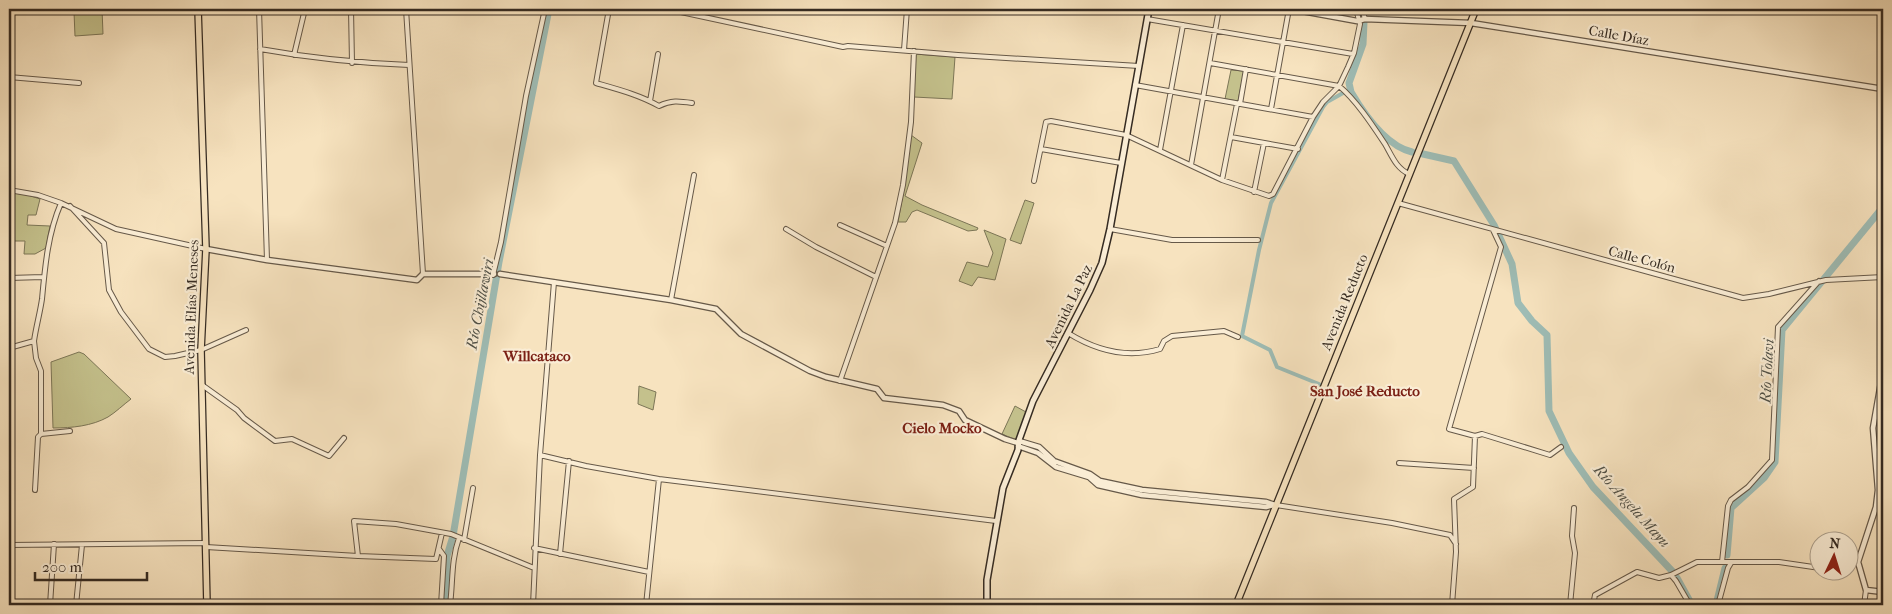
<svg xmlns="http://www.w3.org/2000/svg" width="1892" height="614" font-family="'IM FELL French Canon',serif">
	<rect width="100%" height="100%" fill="#f7e3bf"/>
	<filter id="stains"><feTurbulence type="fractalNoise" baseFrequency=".004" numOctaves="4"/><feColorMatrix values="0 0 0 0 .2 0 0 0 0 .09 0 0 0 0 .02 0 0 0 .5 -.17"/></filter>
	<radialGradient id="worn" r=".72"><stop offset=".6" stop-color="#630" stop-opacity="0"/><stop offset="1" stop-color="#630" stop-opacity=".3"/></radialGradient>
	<path fill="#c4c18c" stroke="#7c7657" d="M84 9H102L103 34 75 36 74 12 84 11Z
		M915 54 955 57 952 99 914 97Z
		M1231 70 1244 71 1238 101 1225 99Z
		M911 135 922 143 905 196 922 205 978 228 977 230 968 231 917 210 912 212 906 222H898L905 183Z
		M14 193 28 195 40 199 36 215H28L27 225 50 226 46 248 35 254H24L25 241H11L9 239V196Z
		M1025 200 1034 203 1021 244 1010 240Z
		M984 230 1006 239 995 280 978 277 972 286 959 281 967 262 988 267 993 253Z
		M79 352 84 354 131 399C123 405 116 412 108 417 92 426 72 428 53 428L51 362Z
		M639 386 656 392 653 410 638 404Z
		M1015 406 1026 412 1016 440 1002 434Z"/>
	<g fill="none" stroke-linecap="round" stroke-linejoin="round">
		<path stroke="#9ebdb6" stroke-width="4" d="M1319 384 1277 367 1270 350 1242 336 1259 250 1271 203 1323 107 1327 102 1343 93"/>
		<path stroke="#9ebdb6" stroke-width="7" d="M1359 9 1362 16
			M1364 22 1363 44 1349 83 1351 92C1364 114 1386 146 1412 152
			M1423 154 1454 161 1494 225 1512 264 1518 303 1532 321 1547 335 1549 411 1569 453 1593 487 1673 572
			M1727 555 1731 508 1764 478 1775 462 1782 330 1883 207
			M1677 578 1692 605
			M446 605 447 556 453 536 499 262 549 9
			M1716 605 1725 568"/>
		<defs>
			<path id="minor" d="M259 9 267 260
				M351 9 352 63
				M406 9 423 274
				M609 9 596 83C617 89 640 95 659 106 671 100 679 101 692 103
				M667 9 843 47 848 46 958 55 1139 66
				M1362 9 1365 19
				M1147 19 1353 54
				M260 49C310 58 358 63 409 65
				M904 50 907 9
				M294 55 305 9
				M1210 63 1339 86C1356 100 1373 126 1385 144 1392 156 1396 168 1409 174
				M9 77 79 83
				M1135 85 1313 117
				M650 101 658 54
				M1240 104 1246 69
				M1271 109 1289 9
				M1231 137 1298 149
				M1041 149 1121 163
				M1160 150 1183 25
				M1191 165 1219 9
				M1222 180 1237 104
				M1034 181 1046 122 1051 121 1126 135 1222 180 1269 196 1273 194 1313 117 1323 102 1339 86 1348 67 1354 53 1360 24 1356 9
				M9 190 38 195 61 203 116 229 206 249
				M1254 192 1264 143
				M1398 203 1743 298 1769 294 1826 280 1883 277
				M70 206 104 243 109 290 121 312 149 349 165 357 175 356 201 350 246 330
				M840 225 887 246
				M786 229 816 247 876 277
				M1110 229 1172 240H1258
				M1493 230 1501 247 1449 429 1475 436 1482 434 1550 455 1561 447
				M493 275 501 242 526 96 545 9
				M9 278 43 277
				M671 300 694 175
				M1068 333C1097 351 1127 359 1160 349L1164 341 1172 336 1224 331 1238 337
				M34 341 36 358 41 371V434L38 437 35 490
				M9 348 34 341C36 327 40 313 42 299 45 266 48 233 61 203
				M840 381 895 223 903 185 911 122 914 51
				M202 385 237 410 244 418 275 441 292 439 329 456 344 438
				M41 434 70 431
				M540 455 586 466 659 479 996 521
				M1399 463 1474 468
				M1276 505 1392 523 1450 535 1456 544
				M464 540 473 488
				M9 545 206 543
				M206 547 358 556 436 559 442 533
				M534 548 649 572
				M439 549 444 556 441 605
				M560 554 569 461
				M358 556 354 521 396 524 451 534 534 568
				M1722 562 1728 506 1731 500 1748 487 1772 460 1778 327 1819 281
				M1850 564 1858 562
				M1671 575 1676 581 1690 605
				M50 605 54 544
				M76 605 82 545
				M450 605C453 582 451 560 459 538
				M533 605 540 455 554 282
				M646 605 659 479
				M1452 605 1456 552 1454 499 1473 487 1475 436
				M1570 605 1575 553 1572 536 1574 508
				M1593 605 1595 595 1637 572 1659 578 1671 575 1697 562H1779L1820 568
				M1718 605 1728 568 1731 563
				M1864 605 1866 590"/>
			<path id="tertiary" d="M1291 9 1357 21 1365 19 1471 23 1883 89
				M206 249 267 260 417 280 423 274H494
				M500 274 671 300 716 309 741 334 810 371 826 377 877 389 884 398 943 405 959 411 965 420 1005 439 1018 443
				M1883 371 1873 428 1878 490 1876 507 1858 562 1866 590 1883 592
				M1019 441 1039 447 1054 461 1090 474 1100 481 1142 490 1266 502 1275 505
				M1018 446 1038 453 1056 467 1089 477 1098 485 1142 495 1266 507 1274 505"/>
			<path id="secondary" d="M987 605V580L1003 488 1018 450 1019 440 1033 401 1090 290 1102 263 1110 229 1149 9"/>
			<path id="primary" d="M198 9 206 249 201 350 207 605
				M1236 605 1476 9"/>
		</defs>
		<use href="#minor" stroke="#665949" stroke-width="6"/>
		<use href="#tertiary" stroke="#665949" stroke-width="7"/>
		<use href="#secondary" stroke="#352b22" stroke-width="8"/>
		<use href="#primary" stroke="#352b22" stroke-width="8"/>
		<use href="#minor" stroke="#faedd5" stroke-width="4"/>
		<use href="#tertiary" stroke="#faedd5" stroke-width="4.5"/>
		<use href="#secondary" stroke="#faedd5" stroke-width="5"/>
		<use href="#primary" stroke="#f7e3bf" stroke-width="5.5"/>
	</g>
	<g text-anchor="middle" stroke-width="4.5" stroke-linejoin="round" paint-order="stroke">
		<g font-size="14" fill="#352b22" stroke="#faedd5">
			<text transform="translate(1619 35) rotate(10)" y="5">Calle Díaz</text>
			<text transform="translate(1642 259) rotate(15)" y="5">Calle Colón</text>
			<text transform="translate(1344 302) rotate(-68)" y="5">Avenida Reducto</text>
			<text transform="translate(1068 306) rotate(-64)" y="5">Avenida La Paz</text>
			<text transform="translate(191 307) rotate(-88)" y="5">Avenida Elías Meneses</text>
		</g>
		<g font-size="15" font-style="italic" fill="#4f5047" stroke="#faedd5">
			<text transform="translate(480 304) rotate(-79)" y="5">Río Chijllawiri</text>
			<text transform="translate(1767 371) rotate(-87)" y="5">Río Tolavi</text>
			<text transform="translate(1632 506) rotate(48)" y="5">Río Angela Mayu</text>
		</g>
		<g font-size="15" font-weight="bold" fill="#7a1f14" stroke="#faedd5">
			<text x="537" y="361">Willcataco</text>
			<text x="1365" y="396">San José Reducto</text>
			<text x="942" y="433">Cielo Mocko</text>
		</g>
	</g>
	<rect width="1892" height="614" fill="none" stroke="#f7e3bf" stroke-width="30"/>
	<rect x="10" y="10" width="1872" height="594" fill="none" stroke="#352b22" stroke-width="2.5"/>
	<rect x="15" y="15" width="1862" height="584" fill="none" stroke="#352b22"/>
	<g transform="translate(1834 556) rotate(4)"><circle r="24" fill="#faedd5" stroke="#ab9f8d"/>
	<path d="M0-4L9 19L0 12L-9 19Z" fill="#8f2418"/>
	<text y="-8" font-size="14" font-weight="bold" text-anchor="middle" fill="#352b22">N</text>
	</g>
	<path d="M35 572v8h112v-8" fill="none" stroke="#352b22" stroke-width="2.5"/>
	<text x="42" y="572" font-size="15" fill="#352b22" stroke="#faedd5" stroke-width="4" paint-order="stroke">200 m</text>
	<rect width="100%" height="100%" filter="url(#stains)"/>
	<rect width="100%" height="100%" fill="url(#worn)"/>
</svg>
